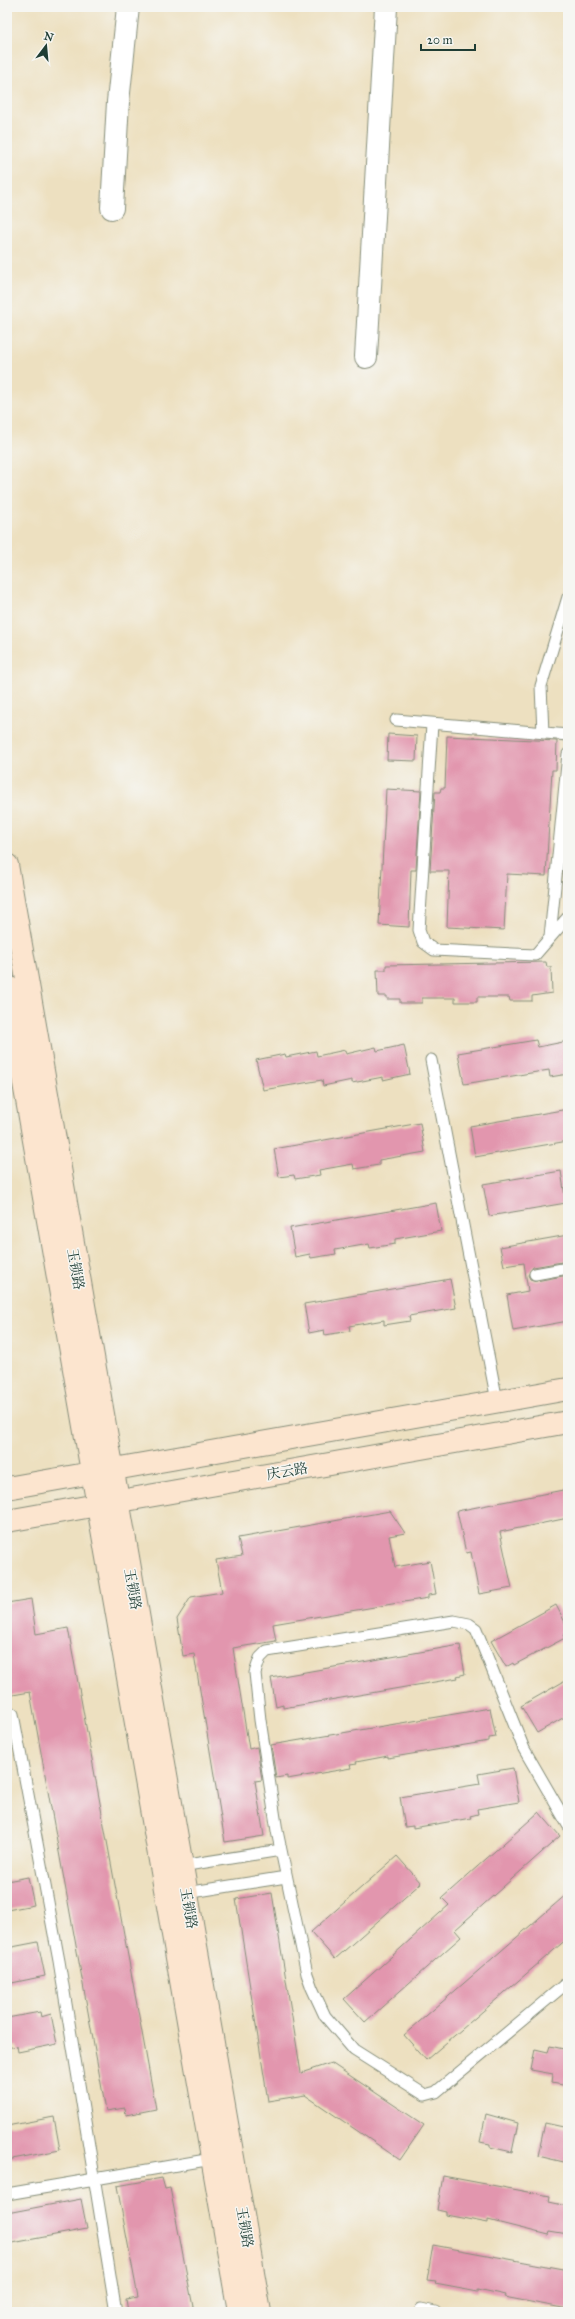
<svg xmlns="http://www.w3.org/2000/svg" width="575" height="2319" font-family="'IM FELL Great Primer','Noto Serif SC',serif">
	<rect width="100%" height="100%" fill="#f6f6f2"/>
	<filter id="ink" filterUnits="userSpaceOnUse"><feTurbulence type="fractalNoise" baseFrequency=".025" numOctaves="2"/><feDisplacementMap in="SourceGraphic" scale="8" xChannelSelector="R" yChannelSelector="G"/><feConvolveMatrix kernelMatrix="1 2 1 2 8 2 1 2 1" color-interpolation-filters="sRGB"/></filter>
	<filter id="wash" filterUnits="userSpaceOnUse"><feTurbulence type="fractalNoise" baseFrequency=".012" numOctaves="4" result="noise"/><feDisplacementMap in="SourceGraphic" scale="16" xChannelSelector="R" yChannelSelector="G"/><feGaussianBlur stdDeviation="0.9" result="paint"/><feColorMatrix in="noise" values="0 0 0 0 0 0 0 0 0 0 0 0 0 0 0 0 0 1.4 0 .05"/><feComposite in="paint" operator="in"/></filter>
	<g filter="url(#wash)">
		<rect width="100%" height="100%" fill="#ede0c0"/>
		<g id="blocks">
			<path fill="#e296ae" d="M388 734 417 736 416 761 387 760Z
				M447 736 557 741 556 770H552L546 876 507 874 504 930 447 927 449 871H430L435 792H440L441 788H445Z
				M386 789 421 791 416 870H411L409 927 379 925Z
				M546 962 547 967H551L552 993 532 996V1001H510L509 997H477V1002H455V998H422V1003H400V999H387V996H378L377 970H386V965Z
				M536 1040 538 1047 568 1041V1074L550 1077 549 1070 464 1084 458 1053Z
				M404 1045 410 1074 383 1080V1077L352 1083V1080L323 1086 322 1080 263 1090 256 1060 285 1054 286 1057 316 1051 317 1056 345 1050 346 1054 376 1047 377 1051Z
				M568 1109V1141L475 1157 470 1126Z
				M420 1123 425 1152 379 1160V1165L354 1169 353 1164 319 1170 320 1175 295 1179 294 1175 279 1177 274 1149Z
				M561 1171 566 1203 489 1216 483 1184Z
				M436 1203 441 1231 395 1239V1244L370 1248 369 1244 335 1250 336 1254 311 1258 310 1254 295 1257 290 1228Z
				M568 1235V1261L533 1267 528 1275 530 1279 536 1281 568 1275V1321L513 1331 507 1295 528 1291 524 1263 504 1266 500 1247Z
				M450 1279 456 1308 409 1316 410 1321 384 1325V1320L349 1326 350 1331 325 1335 324 1330 309 1333 304 1304Z
				M568 1489V1518L500 1532 512 1588 479 1594 471 1552 466 1553 457 1511Z
				M390 1511 405 1533 389 1536 395 1567 430 1561 436 1594 428 1595V1598L273 1624 276 1641 233 1648 249 1749 257 1747 262 1780 255 1781 264 1836 225 1842 194 1654 183 1656 177 1619 191 1597 222 1592 216 1560 242 1556 238 1538Z
				M31 1599 36 1634 68 1628 156 2109 126 2115 125 2108 106 2111 30 1692 7 1696V1603Z
				M556 1605 568 1628V1633L563 1635 565 1638 514 1665 513 1663 506 1667 491 1641Z
				M460 1645 465 1674 457 1676 458 1678 283 1708V1705L276 1707 271 1678Z
				M568 1679V1715L537 1733 521 1706Z
				M490 1708 496 1737 489 1738V1741L388 1758V1756L356 1762 357 1764 350 1765 351 1768 287 1779V1776L276 1778 271 1745Z
				M513 1768 519 1802 477 1809 478 1814 470 1816 471 1818 413 1828V1826L405 1827 400 1797 480 1784 478 1774Z
				M539 1812 560 1836 455 1930 461 1937 365 2022 344 1999 449 1905 442 1898Z
				M397 1856 421 1883 335 1959 311 1932Z
				M28 1877 34 1905 7 1910V1881Z
				M272 1893 301 2073 331 2063 424 2125 400 2160 305 2095 268 2101 236 1899Z
				M568 1893V1938L426 2060 404 2035Z
				M38 1942 45 1976 7 1984V1948Z
				M40 2012 41 2017 51 2014 57 2044 18 2052 17 2046 7 2048V2018Z
				M550 2046 568 2050V2086L552 2083 553 2074 531 2070 535 2049 548 2052Z
				M486 2114 518 2123 512 2152 490 2147V2144L480 2142Z
				M54 2117 60 2150 7 2160V2126Z
				M545 2123 568 2128V2163L538 2156Z
				M443 2176 550 2196 549 2202 568 2206V2235L549 2232 548 2235 488 2220V2223L446 2215V2212L437 2210Z
				M162 2178 165 2189 170 2188 194 2312H128L126 2299 138 2297 117 2186Z
				M81 2199 87 2229 7 2244V2213Z
				M433 2245 568 2270V2309L504 2297 505 2295 478 2289V2292L435 2284 436 2281 427 2280Z"/>
		</g>
	</g>
	<g filter="url(#ink)">
		<use href="#blocks" fill-opacity="0" stroke="#868e7a" stroke-width="1"/>
		<g fill="none" stroke-linecap="round" stroke-linejoin="round">
			<defs>
				<path id="lane" d="M396 720 568 735
					M432 724 419 930 423 942 434 950 535 955 568 917
					M543 733 541 686 568 597
					M550 937 568 754
					M431 1060 497 1401
					M535 1274 568 1268
					M7 1715 13 1714 59 1961 116 2312
					M568 1825 524 1749 476 1629 469 1624 454 1621 267 1651 260 1658 255 1673 260 1720 277 1831 307 1974 312 1988 325 2016 354 2050 425 2095 436 2092 568 1982
					M181 1866 281 1850
					M186 1893 286 1877
					M7 2194 212 2159
					M421 2309 435 2312"/>
				<path id="street" d="M112 208 118 102 128 7
					M366 357 386 7"/>
				<path id="secondary" d="M7 865 260 2312
					M7 986 239 2312
					M7 1488 568 1389
					M7 1521 568 1422"/>
			</defs>
			<use href="#lane" stroke="#868e7a" stroke-width="13"/>
			<use href="#street" stroke="#868e7a" stroke-width="24"/>
			<use href="#secondary" stroke="#868e7a" stroke-width="24"/>
			<use href="#lane" stroke="#fff" stroke-width="11"/>
			<use href="#street" stroke="#fff" stroke-width="22"/>
			<use href="#secondary" stroke="#fce5cf" stroke-width="22"/>
		</g>
	</g>
	<g text-anchor="middle" stroke-width="3" stroke-linejoin="round" paint-order="stroke">
		<g font-size="14" fill="#1f3d34" stroke="#f6f6f2">
			<text transform="translate(76 1269) rotate(80)" y="5">玉锁路</text>
			<text transform="translate(287 1471) rotate(-10)" y="5">庆云路</text>
			<text transform="translate(133 1589) rotate(80)" y="5">玉锁路</text>
			<text transform="translate(189 1908) rotate(80)" y="5">玉锁路</text>
			<text transform="translate(245 2227) rotate(80)" y="5">玉锁路</text>
		</g>
	</g>
	<rect width="575" height="2319" fill="none" stroke="#f6f6f2" stroke-width="24"/>
	<g transform="translate(46 46) rotate(16)" stroke="#f6f6f2" stroke-width="3" paint-order="stroke">
	<path d="M0-3L7 15L0 10L-7 15Z" fill="#1f3d34"/>
	<text y="-6" font-size="11" font-weight="bold" text-anchor="middle" fill="#1f3d34">N</text>
	</g>
	<path d="M421 44v6h54v-6" fill="none" stroke="#1f3d34" stroke-width="2"/>
	<text x="427" y="44" font-size="12" fill="#1f3d34" stroke="#f6f6f2" stroke-width="3" paint-order="stroke">20 m</text>
</svg>
